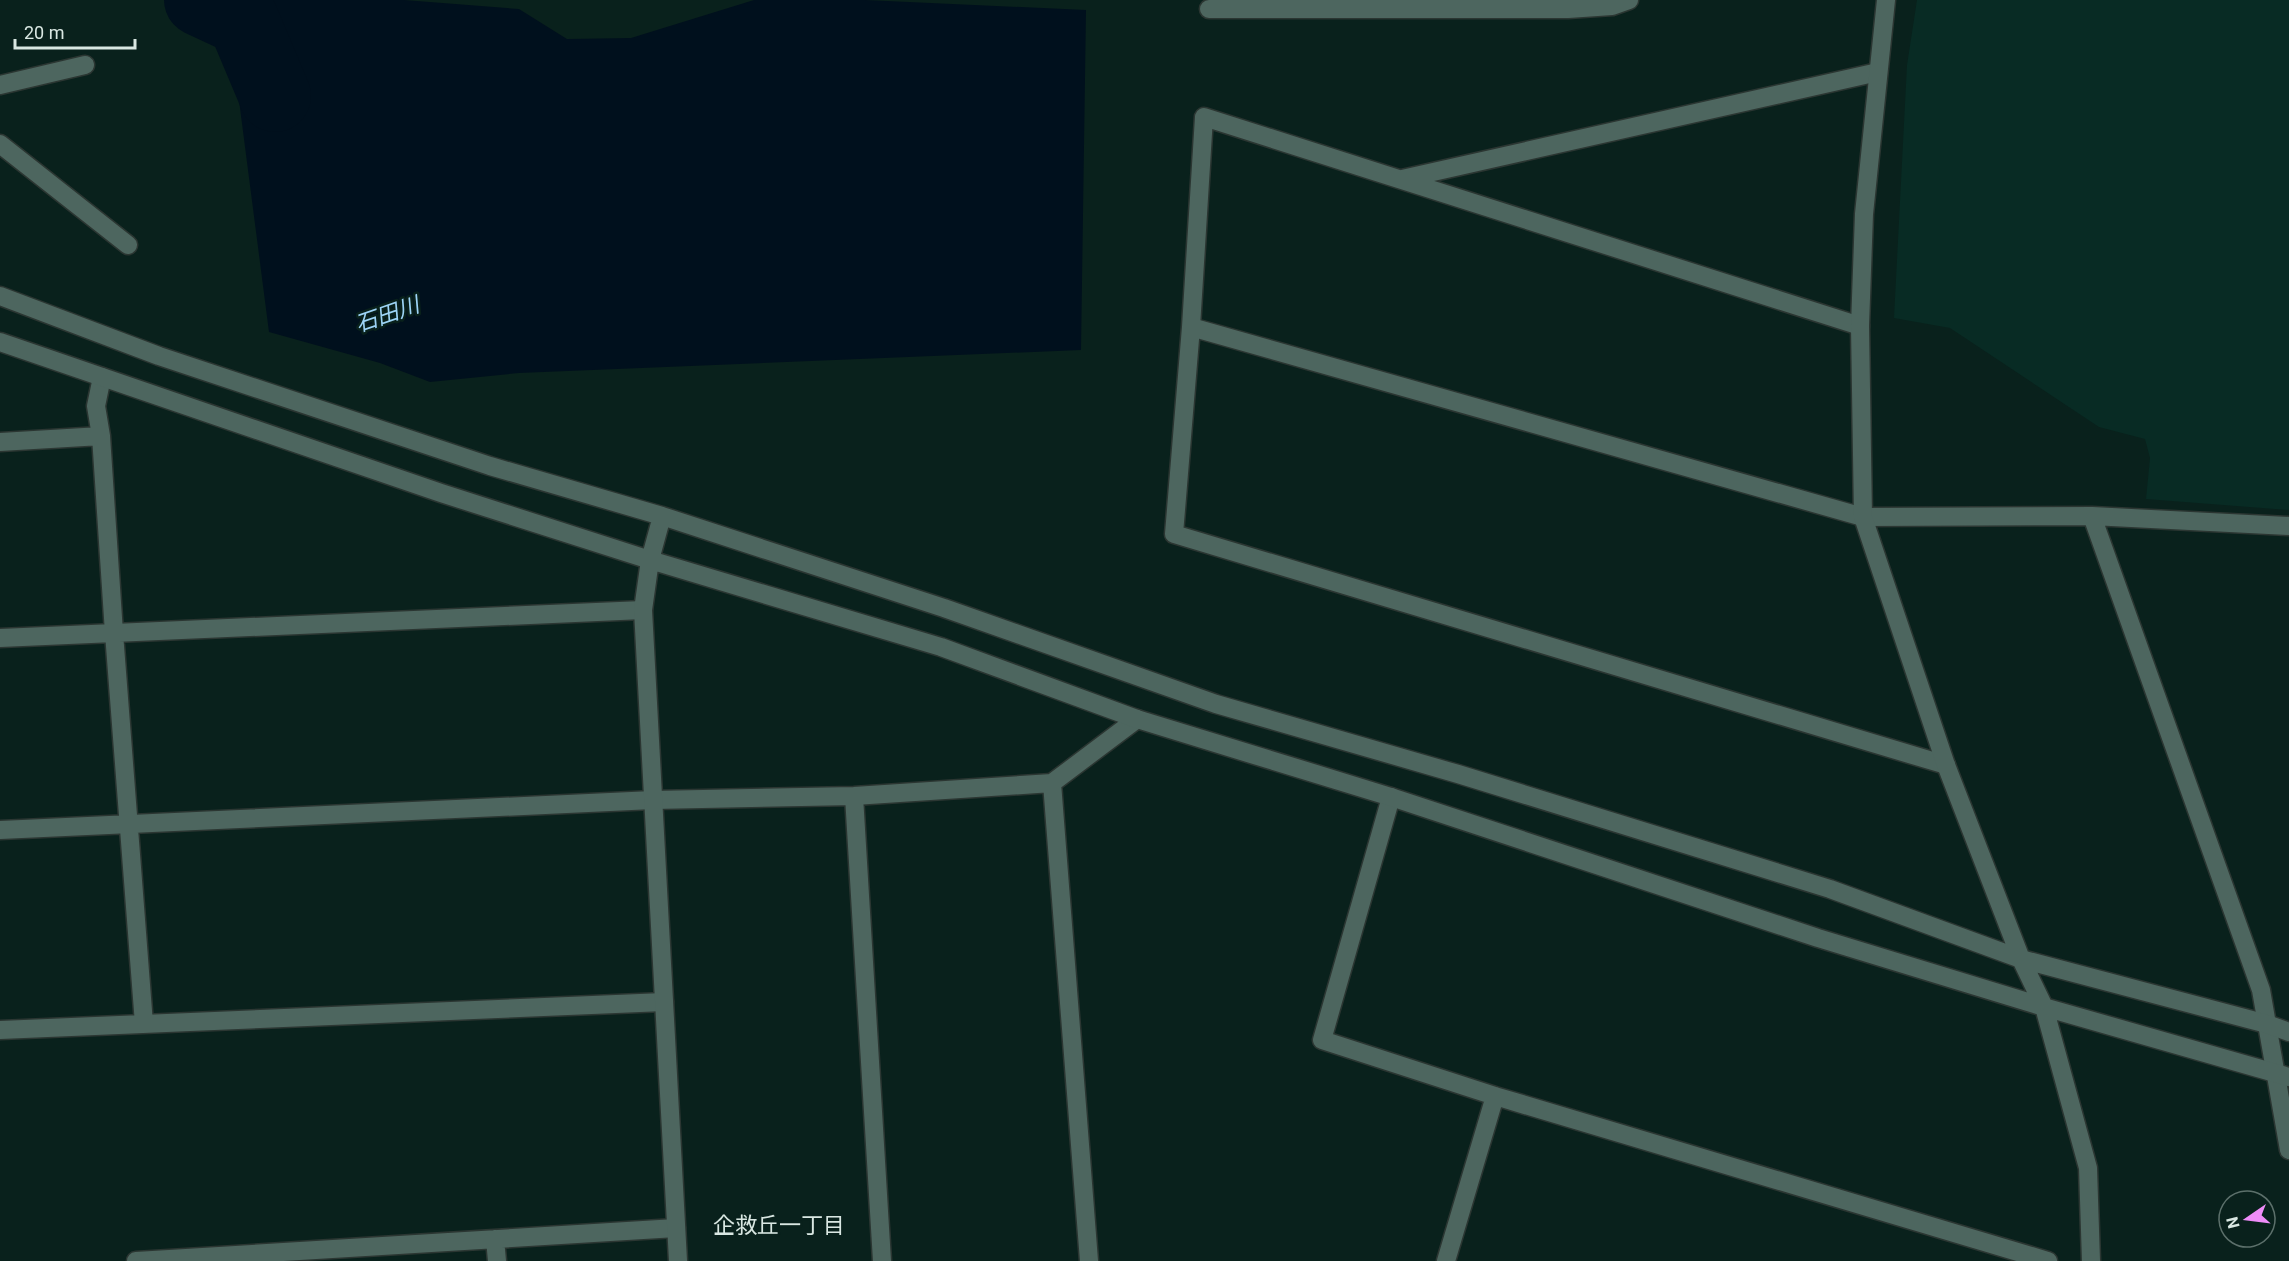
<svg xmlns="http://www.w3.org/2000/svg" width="2289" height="1261" font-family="Roboto,'Noto Sans JP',sans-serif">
	<rect width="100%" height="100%" fill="#09211c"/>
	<path fill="#082b24" d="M1917 0H2289V510L2146 499 2150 458 2145 439 2099 427 1950 328 1894 318 1907 65Z"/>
	<path fill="#00101d" d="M226 0H404L519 9 567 39 631 38 754 0H865L1086 10 1081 350 519 373 430 382 380 363 269 332Z"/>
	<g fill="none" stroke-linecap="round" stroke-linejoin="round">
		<path stroke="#00101d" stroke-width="72" d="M200 0 243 20 275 96"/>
		<defs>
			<path id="minor" d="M1209 9H1568L1612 6 1629 0
				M0 85 85 65
				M0 144 128 245
				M1402 179 1878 72
				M1860 326 1204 117 1191 327 1174 534 1946 765
				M1191 327 1863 517 2092 516 2289 526
				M101 436 114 633 144 1024
				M0 442 101 436 96 406 102 377
				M2092 516 2261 990 2289 1150
				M0 638 643 610
				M1052 783 1089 1261
				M854 796 882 1261
				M1391 797 1322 1040 1495 1096 2048 1261
				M0 830 653 800 854 796 1052 783 1137 719
				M0 1030 664 1002
				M495 1239 497 1261
				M136 1261 676 1228
				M1446 1261 1495 1096"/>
			<path id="tertiary" d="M1886 0 1864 214 1860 326 1863 517 1946 765 2021 959 2044 1007 2088 1168 2091 1261
				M0 296 159 356 490 466 662 516 944 608 1216 704 1458 774 1830 889 2021 959 2267 1024 2289 1032
				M0 342 441 493 650 560 941 647 1137 719 1391 797 1818 938 2044 1007 2289 1077
				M662 516 650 560 643 610 678 1261"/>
		</defs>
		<use href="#minor" stroke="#2b3632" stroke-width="21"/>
		<use href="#tertiary" stroke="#2b3632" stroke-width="21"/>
		<use href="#minor" stroke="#4d665f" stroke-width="18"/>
		<use href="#tertiary" stroke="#4d665f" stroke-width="18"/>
	</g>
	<g text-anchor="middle" stroke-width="5" stroke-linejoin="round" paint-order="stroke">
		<g font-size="22" font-style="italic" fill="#9dd4f6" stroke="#09211c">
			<text transform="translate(387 314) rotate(-19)" y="8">石田川</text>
		</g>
		<g font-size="22" fill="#d9e7e2" stroke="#09211c">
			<text x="779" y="1233">企救丘一丁目</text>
		</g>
	</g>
	<g transform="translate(2247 1219) rotate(256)"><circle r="28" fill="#09211c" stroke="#5c706b" stroke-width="1.5"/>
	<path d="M0-4.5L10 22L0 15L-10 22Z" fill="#ee8cf8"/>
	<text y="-9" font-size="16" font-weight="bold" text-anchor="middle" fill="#d9e7e2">N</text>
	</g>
	<path d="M15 39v9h120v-9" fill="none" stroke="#d9e7e2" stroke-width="3"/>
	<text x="24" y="39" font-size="18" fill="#d9e7e2" stroke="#09211c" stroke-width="4.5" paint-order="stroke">20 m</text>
</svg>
